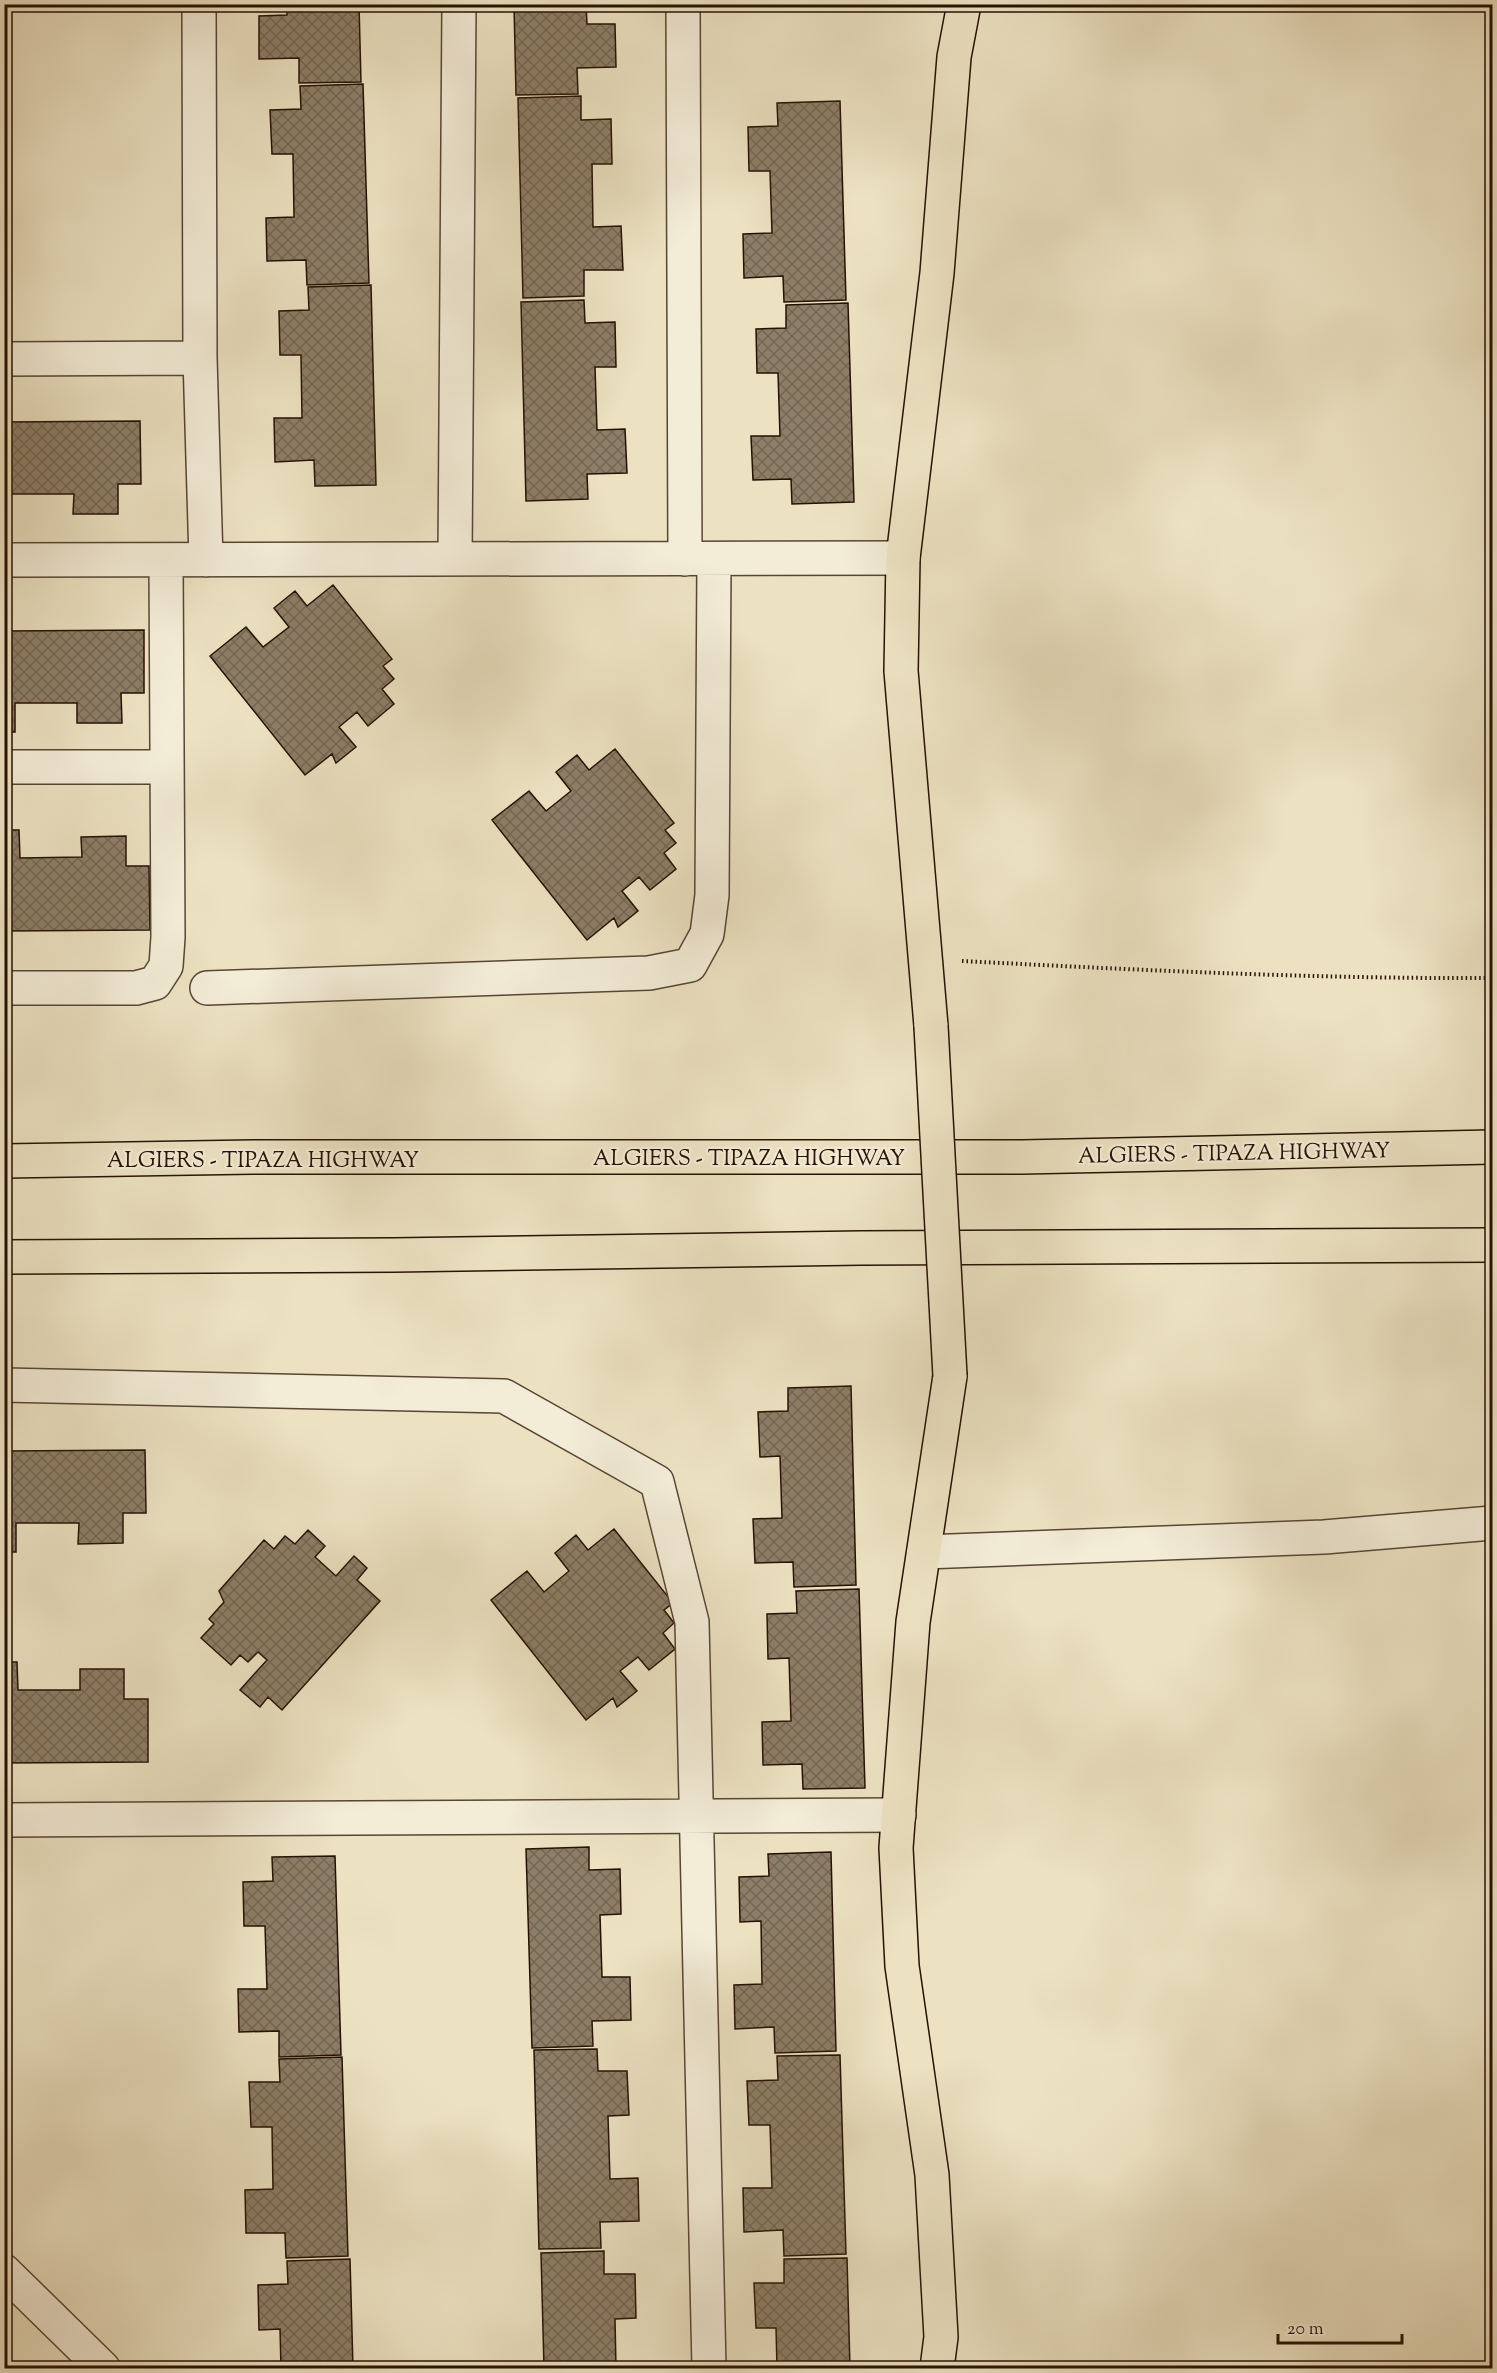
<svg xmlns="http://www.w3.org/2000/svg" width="1497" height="2373" font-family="'Sorts Mill Goudy',serif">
	<defs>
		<pattern id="building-cross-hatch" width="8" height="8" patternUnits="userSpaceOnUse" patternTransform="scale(1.5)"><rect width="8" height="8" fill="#8d7e67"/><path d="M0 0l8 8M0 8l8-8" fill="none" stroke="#736653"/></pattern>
	</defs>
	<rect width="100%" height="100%" fill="#ece2c2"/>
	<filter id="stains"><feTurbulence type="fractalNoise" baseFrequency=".00333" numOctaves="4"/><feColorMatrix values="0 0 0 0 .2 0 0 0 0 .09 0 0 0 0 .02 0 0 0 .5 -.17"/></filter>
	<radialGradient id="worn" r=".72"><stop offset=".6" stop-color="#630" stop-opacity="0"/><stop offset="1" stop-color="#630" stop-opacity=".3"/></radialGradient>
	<path fill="url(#building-cross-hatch)" stroke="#271104" stroke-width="1.5" d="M287 4H359L361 82 299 83V58L259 59V16L287 15Z
		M514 4H586L587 24H615L616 67 577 68 578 94 516 95Z
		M363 84 369 283 307 285 306 260 267 261 266 218 294 217 293 154H272L270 110 301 109 300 86Z
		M581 96V120L611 119 612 164H592L593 227 621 226 623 270H584V296L523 298 518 98Z
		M840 101 846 300 784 302 783 276 744 278 743 234 772 233 770 171H749L748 127 778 126 777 103Z
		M371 285 376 485 315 486 314 460 275 462 274 418H302L301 355H280L279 311 309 310 308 287Z
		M584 300 585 323 615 322 616 367H595L597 430 625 429 627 473 587 474 588 499 526 501 521 302Z
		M848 303 854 502 792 504 791 479 753 480 751 436H780L778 373H757L756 329 786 328V305Z
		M140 421 141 484H118V514H73L74 494H11V523H4V422Z
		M333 585 392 659 383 666 394 679 382 689 394 704 368 726 357 712 339 727 356 747 336 763 332 754 305 775 210 656 246 627 263 647 289 627 274 608 295 591 307 606Z
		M144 630V693H121L122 723H77V703H15V732H4V631Z
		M615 749 674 823 665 830 676 843 664 853 676 869 650 890 639 877 622 891 638 911 618 927 614 918 587 940 492 820 529 791 546 811 571 791 556 772 577 755 589 770Z
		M4 830H19L20 858 82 857 81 837 126 836V866H149L150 930 4 931Z
		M851 1386 856 1585 794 1587 793 1562 755 1563 753 1519 782 1518 780 1456 760 1457 758 1412 788 1411V1388Z
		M145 1450 146 1513H123V1543L78 1544 79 1523H16V1552H4V1451Z
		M614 1529 673 1603 664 1610 674 1623 663 1633 675 1649 649 1670 638 1657 620 1671 637 1691 617 1707 613 1698 586 1720 491 1600 527 1571 544 1592 569 1571 555 1553 576 1535 588 1550Z
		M308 1530 325 1546 315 1557 336 1576 354 1556 367 1568 357 1580 380 1601 282 1710 268 1697 260 1707 240 1690 267 1660 258 1652 248 1662 240 1655 231 1665 201 1638 214 1624 209 1619 224 1602 219 1591 264 1540 274 1549 285 1536 295 1544Z
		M859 1589 865 1788 803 1789 802 1764 763 1765 762 1722 791 1721 789 1658 768 1659 767 1614 797 1613 796 1591Z
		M4 1662H17L18 1690H80V1669H124V1699H148V1762L4 1763Z
		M589 1847V1870L620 1869 621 1914 600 1915 602 1977H630L631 2020 592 2021 593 2046 532 2048 526 1849Z
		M831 1852 836 2051 775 2053 774 2027 735 2029 734 1985 762 1984 761 1921 740 1922 739 1877 769 1876 768 1854Z
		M335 1856 341 2055 279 2057V2031L239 2032 238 1989H267L265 1926H244L243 1882 273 1881 272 1857Z
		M597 2049 598 2071H627L629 2115 608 2116 610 2179 638 2178 639 2221 600 2222 601 2248 539 2249 534 2050Z
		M840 2055 846 2254 784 2256 783 2230 744 2232 743 2188H772L770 2125H749L747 2081 778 2080 777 2056Z
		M342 2057 348 2256 286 2258 285 2233H246L245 2190 273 2189 272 2127H251L249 2082H280L279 2059Z
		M604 2251V2274H635L636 2318 615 2319 616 2368H544L541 2253Z
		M847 2258 850 2368H777L776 2328H756L754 2283H784V2259Z
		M350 2259 353 2368H281L280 2329 259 2330 258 2285 288 2284 287 2261Z"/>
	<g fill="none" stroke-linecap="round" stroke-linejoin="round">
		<defs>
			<path id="minor" d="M199 4 200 358
				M683 4 685 559
				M4 359 200 358 206 560
				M455 559 459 4
				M4 560 903 558
				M4 767H167
				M4 988H136L155 983 166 966 168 937 166 560
				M207 988 649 973 690 965 707 934 712 895 714 559
				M4 1385 504 1396 657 1482 692 1622 709 2368
				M924 1552 1324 1537 1492 1523
				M4 1820 899 1815
				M4 2271 103 2368"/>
			<path id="primary" d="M931 1026 901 671 903 558 937 273 954 57 964 4
				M937 2368 941 2337 932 2175 902 1966 896 1848 913 1622 950 1376"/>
			<path id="motorway" d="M4 1161 253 1157H1022L1492 1147
				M4 1257 394 1255 861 1248 1492 1245"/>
		</defs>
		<use href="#minor" stroke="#584534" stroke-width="36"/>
		<use href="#primary" stroke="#271104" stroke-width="36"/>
		<use href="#motorway" stroke="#271104" stroke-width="36"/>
		<path stroke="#271104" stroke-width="4" stroke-dasharray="1.5 3" stroke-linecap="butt" d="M962 961C1139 970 1316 979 1492 978"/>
		<use href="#minor" stroke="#f3ecd7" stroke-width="33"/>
		<use href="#primary" stroke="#ece2c2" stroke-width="33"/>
		<use href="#motorway" stroke="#ece2c2" stroke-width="33"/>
		<defs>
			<path id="primary-bridge" d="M931 1026 950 1376"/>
		</defs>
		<use href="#primary-bridge" stroke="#271104" stroke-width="36" stroke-linecap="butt"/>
		<use href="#primary-bridge" stroke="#ece2c2" stroke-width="33"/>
	</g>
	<g text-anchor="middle" stroke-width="4.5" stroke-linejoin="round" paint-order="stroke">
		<g font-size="22" fill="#271104" stroke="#f3ecd7">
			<text transform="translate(1234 1152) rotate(-1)" y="8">ALGIERS - TIPAZA HIGHWAY</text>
			<text x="749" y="1165">ALGIERS - TIPAZA HIGHWAY</text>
			<text x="263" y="1167">ALGIERS - TIPAZA HIGHWAY</text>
		</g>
	</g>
	<rect width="1497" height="2373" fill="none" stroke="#ece2c2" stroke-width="24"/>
	<rect x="6" y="6" width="1485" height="2361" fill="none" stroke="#271104" stroke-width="3"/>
	<rect x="12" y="12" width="1473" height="2349" fill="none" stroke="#271104" stroke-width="1.5"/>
	<path d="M1278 2334v9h124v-9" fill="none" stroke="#271104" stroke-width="3"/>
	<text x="1287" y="2334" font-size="18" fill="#271104" stroke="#f3ecd7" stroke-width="4.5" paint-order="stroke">20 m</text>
	<rect width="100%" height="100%" filter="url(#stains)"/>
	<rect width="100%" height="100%" fill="url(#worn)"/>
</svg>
